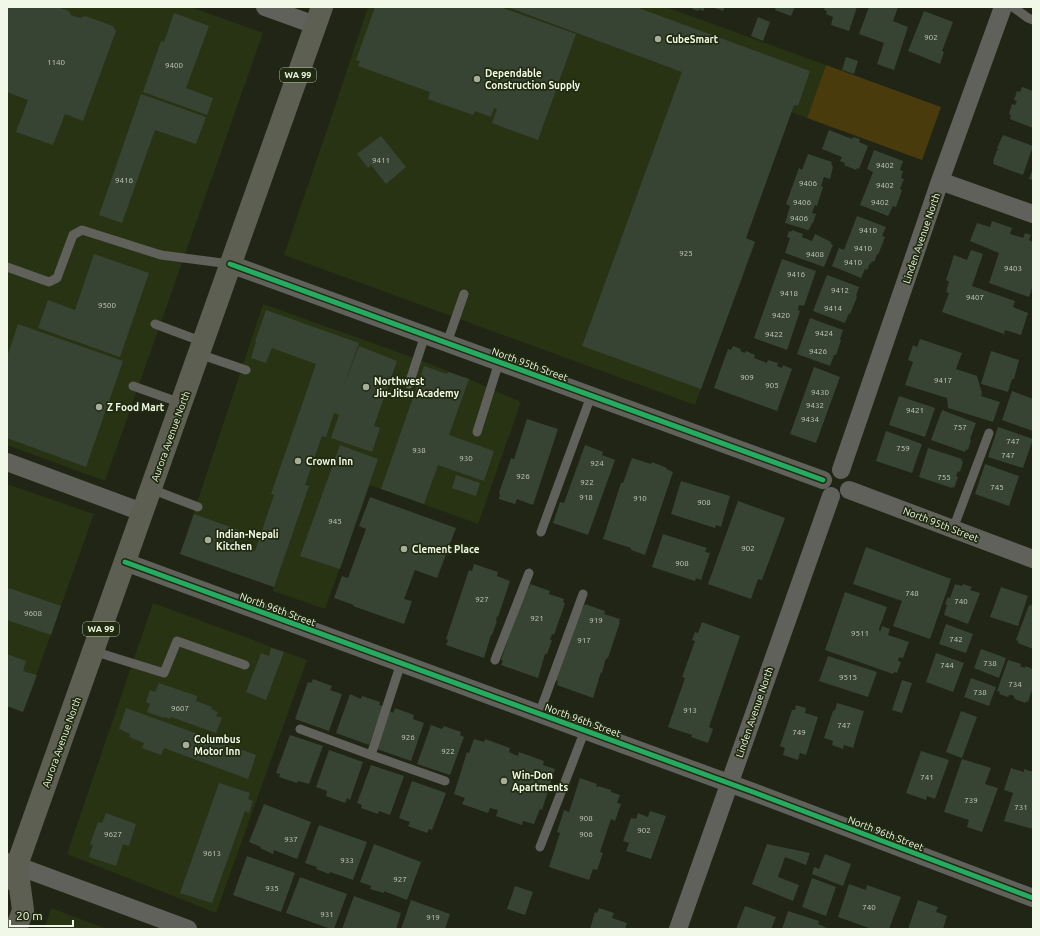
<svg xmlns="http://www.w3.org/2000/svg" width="1040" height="936" font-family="Ubuntu,sans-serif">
	<rect width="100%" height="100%" fill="#202516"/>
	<path fill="#273313" d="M7 7H191L263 33 105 481 7 445Z
		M368 7H666L826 65 807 118 791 112 746 238 755 242 695 405 284 255 331 118Z
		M263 304 406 355 469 379 521 402 478 524 370 485 325 609 273 591 274 587 180 554Z
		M7 484 94 514 23 712 7 706Z
		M153 603 307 660 216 913 67 854Z
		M51 908 107 929H44Z"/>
	<path fill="#493b0b" d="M826 65 941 107 922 160 807 118Z"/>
	<path fill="#384433" d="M7 7H58L69 11 71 15 80 18 85 16 113 26 116 31 83 121 65 114 53 145 16 132 28 100 7 92Z
		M375 7H500L576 34 538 140 492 123 497 109 494 108 491 117 475 111 473 115 428 99 430 92 358 66 360 61 356 60Z
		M507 7H636L810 71 798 106 794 105 746 238 755 242 701 389 582 346 682 72Z
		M693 7H705L703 11 699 9V11L692 9Z
		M712 7H725L723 11Z
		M776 7H795L791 16 775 10Z
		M825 7H857L849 31 831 25 833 17 826 14 827 11 824 10Z
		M869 7H898L893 21 908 27 894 70 877 64 884 43 859 34Z
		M924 11 953 22 942 51 944 52 940 64 908 51Z
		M174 13 209 26 186 88 213 98 207 115 143 92 161 41 164 42Z
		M758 17 770 22 763 41 751 36Z
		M846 57 858 61 854 74 842 70Z
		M1022 87 1033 91V128L1010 119 1011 115 1009 114 1012 104 1015 105 1017 101 1014 100 1017 91 1020 92Z
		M141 94 206 117 196 144 155 130 122 223 99 215Z
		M829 130 852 139 853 137 860 139 859 142 868 146 859 169 857 168 856 170 844 165 845 163 840 161 842 157 822 149Z
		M1003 135 1033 146 1023 175 993 164 994 162 993 161 997 150 998 151V149L997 148Z
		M381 136 406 167 386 184 371 165 368 168 357 154Z
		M874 150 903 161 900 170 903 171 901 178 904 179 900 189 902 190 896 207 893 206 888 216 860 205 873 172 867 169Z
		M808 154 832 162 831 164 833 167 830 179 824 177 821 186 823 187 817 206 815 205 812 213 816 214 813 223H812L810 228 808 230 785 223 790 206 786 204 799 168 802 170Z
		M1033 168V180L1029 179Z
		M857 216 886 227 882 236 885 237 878 255 877 254 874 262 872 261 871 264 870 263 867 270 865 269 861 278 832 266 839 248 844 250Z
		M992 221 1012 228 1010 234 1023 238 1025 233 1031 235 1029 240 1033 242V285L1029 297 989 283 999 253 970 241 977 223 990 227Z
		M792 230 803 234 802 237 812 241 815 234 831 242V244L833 245 824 267 785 253 790 238 787 237 789 231 791 232Z
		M971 250 983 254 972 286 1015 301 1013 307 1028 313 1021 335 1005 330 1004 334 942 312 949 293 946 292 949 282 946 280 954 255 967 260Z
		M94 254 149 273 120 357 38 328 48 300 75 310Z
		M782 259 816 271 804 306 799 305 798 310 800 311 787 350 754 338Z
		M827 275 859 287 856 296 857 297 850 314 849 313 845 323 813 311Z
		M266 310 359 343 343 388 359 346 397 361 374 426 380 428 372 452 331 438 339 415 334 413 326 437 322 436 305 485 309 486 274 587 180 554 194 514 239 530 234 544 255 551 274 495 271 494 316 364 272 348 266 363 251 358 256 342H255Z
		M810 318 843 330 840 339 841 340 836 355H834L830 366 797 354Z
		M18 324 123 361 86 467 7 438V357Z
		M920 339 962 353 956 369 977 376 982 393 981 396 1000 402 993 422 948 408 947 398 905 385 913 362 908 360 913 345 917 347Z
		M733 346 741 349 740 351 745 353 746 351 755 355 754 358 767 363 768 360 778 363 777 366 782 368 783 365 792 369 777 411 714 388 728 349 731 350Z
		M991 351 1019 360 1014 379H1012L1008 392 981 384Z
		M424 366 447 374 448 372 469 379 449 435 494 451 484 481 438 465 424 504 381 489Z
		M814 367 840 377 816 443 790 434Z
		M1012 391 1033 399V431L1002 420Z
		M899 396 935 408 925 437 889 425Z
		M942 410 976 423 970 439 971 440 968 450 966 449 965 452 931 440Z
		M527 419 558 429 533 505 517 499 515 504 499 499 500 494 499 493 511 458 514 459Z
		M998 427 1033 439 1023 468 988 457Z
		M886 431 922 444 912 473 876 461Z
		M340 445 378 459 340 569 300 556Z
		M585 445 603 452 602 455 615 460 588 535 553 523 560 502 564 503Z
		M928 448 962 459 961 461H963L960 472 958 471 956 476 958 477 954 488 952 487V488L919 477Z
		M632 458 651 464 652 462 667 468 666 469 673 472 645 555 631 550V548L603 539 621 483H623Z
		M985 464 1019 476 1009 506 975 494Z
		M456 475 480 483 476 496 452 488Z
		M681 481 730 496 721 527 716 525 715 528 671 514Z
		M370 497 456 528 437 578 415 570 404 599 412 601 404 624 353 606 354 605 334 598 342 576 348 578 366 529 359 526Z
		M738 501 785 518 762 580 758 579 751 599 708 584Z
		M663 534 707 548 705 552 710 553 701 580 696 578 695 581 652 567Z
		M866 547 951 579 930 639 893 626 902 601 853 584Z
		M474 564 498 572 497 576 510 581 498 617 497 616 496 621H497L492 635H491L484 658 446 645 448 640 446 639 469 570 472 571Z
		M530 584 550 591 549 594 564 599 563 602 565 603 554 635 552 634 550 640H552L547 654H545L538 678 501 665 503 661 501 660 525 590 528 587 529 588Z
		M955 584 962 586 963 584 972 587 970 590 980 593 968 624 944 615 947 605 945 604 948 597 950 598Z
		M1001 587 1028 596 1018 626 990 617Z
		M9 588 61 606 51 635 7 620V593Z
		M845 592 887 607 879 629 880 632 882 626 890 629 888 635 909 642 903 658 899 657 898 661 901 662 897 673 894 672 893 674 825 650Z
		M1032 603H1033V649L1018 643V641L1016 640 1029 605 1031 606Z
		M585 604 605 611 604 614 620 619 619 622H620L608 658H607L605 661 602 673 601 672 593 698 557 685 558 681 555 680 579 612H581Z
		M702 622 740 636 709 727 713 729 708 743 691 737 692 735 668 727 685 678 682 677 695 641 692 640 695 632 698 633Z
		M946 624 973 634 966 653 939 644Z
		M271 648 284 652 266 700 246 692 261 653 269 656Z
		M981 649 1006 658 999 678 974 668Z
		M936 653 964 663 953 692 926 682Z
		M7 654 26 661 23 671 37 675 23 712 7 706Z
		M828 656 877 672 868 697 819 681Z
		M1008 660 1021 664 1020 666 1025 668V666L1033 669V687L1028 702 1026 701V703L1017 700 1014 698V696L1012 695H1009L1008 697 999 694 1000 692 997 691Z
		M971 678 996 687 989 706 964 697Z
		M313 679 332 686 330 690 342 694 329 731 295 719 308 682 311 683Z
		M902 680 912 683 902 713 892 710Z
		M159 683 197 696 196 701 212 707 211 709 218 712 216 716 222 718 216 733 171 717 170 719 164 717V718L147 712 150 704 146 702 150 690 155 692Z
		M350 694 361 699 362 696 380 702 379 705 383 706 369 745 336 733Z
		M837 703 864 711 853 748 844 745 843 749 832 745 833 741 824 738 833 711 835 710Z
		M796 705 806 708 805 713 818 717 806 755 800 753 798 760 783 755 785 748 780 746 792 710H795Z
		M126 708 256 755 248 779 164 748 161 755 142 748 144 743 129 737 130 734 119 729Z
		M395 708 414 715 413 719 424 723 411 761 377 749 390 711 393 713Z
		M961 711 977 717 962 758 946 752Z
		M431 725 442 729 444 726 461 732 460 735 464 737 450 775 417 764Z
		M290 735 323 746 309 784 298 781 297 783 279 777 280 774 276 773Z
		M474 739 484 742 485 739 510 748 509 752 518 756 519 752 544 761 543 765 555 769 542 810 540 809 534 824 523 821 522 825 496 816 498 810 490 808 488 813 462 804 465 798 454 794 467 752 469 753Z
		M329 750 363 762 350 800 347 798 345 803 326 796 327 791 316 787Z
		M921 751 949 760 935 799 927 796 926 800 906 793Z
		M962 759 991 768 985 784 998 788 982 832 967 827 969 820 944 812Z
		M371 765 404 776 390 815 379 811 378 814 361 808 362 805 357 803Z
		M1011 768 1024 772V769L1033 772V829L1004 821 1013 793 1004 790Z
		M580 778 597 784 596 787H598V786L611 790V792L620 795 617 803 621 804 615 821 611 819 600 852 603 853 597 870 593 869 589 880 549 867 560 833 557 832 564 810 569 812Z
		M412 781 446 793 432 830 429 829 427 833 408 826 410 822 399 818Z
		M219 783 250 793 248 799 253 801 249 813 245 811 212 903 180 893Z
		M264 804 311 822 297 859 274 850 273 854 260 848 261 847 249 842Z
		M650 811 666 816 651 859 626 851 629 843 623 841 631 818 636 819 638 813 648 817Z
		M106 813 136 824 129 846 123 844 116 866 89 857 93 845 90 844 98 822 102 823Z
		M319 825 367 842 353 880 330 872 329 874 316 869 317 867 305 863Z
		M374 844 421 862 407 900 384 891V893L370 889 371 886 360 882Z
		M767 844 810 853 806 865 785 857 778 877 799 885 793 901 752 884Z
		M825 854 851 864 843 886 812 874 814 867 819 869Z
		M247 856 295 873 281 912 233 895Z
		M300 877 347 894 334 929H331L286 913Z
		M812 878 836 887 826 916 802 907Z
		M849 884 866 890 867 885 901 897 889 929H872L838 917Z
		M515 886 533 892 525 915 507 909Z
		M354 896 401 913 396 929H342Z
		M411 900 450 914 445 929H401Z
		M918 900 938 907 936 912 947 916 943 929H908Z
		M745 906 776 917 771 929H736Z
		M599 908 614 913 612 918 627 923 625 929H590L595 912 597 913Z
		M788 911 819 921 818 924 827 928 826 929H782Z"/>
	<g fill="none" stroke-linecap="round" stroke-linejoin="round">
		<path stroke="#61615c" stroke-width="9" d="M1013 7 1028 18 1033 20
			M7 267 49 282 57 278 73 235 82 230 161 255 230 264
			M155 324 203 342
			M447 343 464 294
			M199 354 246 370
			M409 384 425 335
			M133 386 181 403
			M477 432 499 362
			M151 489 198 507
			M953 529 989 433
			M541 532 591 396
			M93 651 164 673 177 641 245 665
			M495 660 529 573
			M539 714 583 594
			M300 729 371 755 401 663
			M371 755 445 781
			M540 847 585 730"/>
		<path stroke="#61615c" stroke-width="18" d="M265 7 315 25
			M940 181 1033 214
			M230 264 823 480
			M7 462 142 512
			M841 470 940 181 1003 7
			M849 490 1033 559
			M125 562 753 792 1033 898
			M7 862 188 929
			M678 929 831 496"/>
		<path stroke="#5c5f52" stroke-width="22" d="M7 879 17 865 322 7
			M16 929 23 910 17 865"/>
		<defs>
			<path id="cycleway" d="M230 264 823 480
				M125 562 753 792 1033 898"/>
		</defs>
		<use href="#cycleway" stroke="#212b10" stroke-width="8"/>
		<use href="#cycleway" stroke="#26ab63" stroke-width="5"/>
	</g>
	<g fill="#a8ae9e" stroke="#212b10" stroke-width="1.5">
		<circle cx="658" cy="39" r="4"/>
		<circle cx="477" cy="79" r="4"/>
		<circle cx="366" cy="387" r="4"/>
		<circle cx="99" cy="407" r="4"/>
		<circle cx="298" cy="461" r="4"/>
		<circle cx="208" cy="540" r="4"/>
		<circle cx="404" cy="549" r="4"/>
		<circle cx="186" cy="745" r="4"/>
		<circle cx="504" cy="781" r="4"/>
	</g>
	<g text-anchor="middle" stroke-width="3.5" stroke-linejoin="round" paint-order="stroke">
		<g font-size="8" fill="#c3cbba">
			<text x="931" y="40">902</text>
			<text x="56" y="65">1140</text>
			<text x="174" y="68">9400</text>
			<text x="381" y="163">9411</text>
			<text x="885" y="168">9402</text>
			<text x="124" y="183">9416</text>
			<text x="808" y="186">9406</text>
			<text x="885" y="188">9402</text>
			<text x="802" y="205">9406</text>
			<text x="880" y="205">9402</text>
			<text x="799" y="221">9406</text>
			<text x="868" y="233">9410</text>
			<text x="863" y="251">9410</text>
			<text x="686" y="256">925</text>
			<text x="815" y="257">9408</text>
			<text x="853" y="265">9410</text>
			<text x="1013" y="271">9403</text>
			<text x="796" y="277">9416</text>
			<text x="840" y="293">9412</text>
			<text x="789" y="296">9418</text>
			<text x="975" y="300">9407</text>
			<text x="107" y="308">9500</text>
			<text x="833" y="311">9414</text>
			<text x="781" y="318">9420</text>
			<text x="824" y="336">9424</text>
			<text x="774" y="337">9422</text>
			<text x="818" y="354">9426</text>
			<text x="747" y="380">909</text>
			<text x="943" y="383">9417</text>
			<text x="772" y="388">905</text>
			<text x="820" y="395">9430</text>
			<text x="815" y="408">9432</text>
			<text x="915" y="413">9421</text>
			<text x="810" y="422">9434</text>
			<text x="960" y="430">757</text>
			<text x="1013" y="444">747</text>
			<text x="903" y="451">759</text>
			<text x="419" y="453">938</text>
			<text x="1008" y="458">747</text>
			<text x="466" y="461">930</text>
			<text x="597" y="466">924</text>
			<text x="523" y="479">926</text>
			<text x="944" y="480">755</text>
			<text x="587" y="485">922</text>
			<text x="997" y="490">745</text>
			<text x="586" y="500">918</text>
			<text x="640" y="501">910</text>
			<text x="704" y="505">908</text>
			<text x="335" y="524">945</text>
			<text x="748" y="551">902</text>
			<text x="682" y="566">908</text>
			<text x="912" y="596">748</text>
			<text x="482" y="602">927</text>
			<text x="961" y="604">740</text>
			<text x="33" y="616">9608</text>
			<text x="537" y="621">921</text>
			<text x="596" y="623">919</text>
			<text x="860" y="636">9511</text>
			<text x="956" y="642">742</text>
			<text x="584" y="643">917</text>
			<text x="990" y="666">738</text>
			<text x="947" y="668">744</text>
			<text x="848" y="680">9515</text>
			<text x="1015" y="687">734</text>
			<text x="980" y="695">738</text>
			<text x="180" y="711">9607</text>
			<text x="690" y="713">913</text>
			<text x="844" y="728">747</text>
			<text x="799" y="735">749</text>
			<text x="408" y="740">926</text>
			<text x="448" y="754">922</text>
			<text x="927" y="780">741</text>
			<text x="971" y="803">739</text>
			<text x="1021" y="810">731</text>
			<text x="586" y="821">908</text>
			<text x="644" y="833">902</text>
			<text x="113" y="837">9627</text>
			<text x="586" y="837">906</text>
			<text x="291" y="842">937</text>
			<text x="212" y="856">9613</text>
			<text x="347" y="863">933</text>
			<text x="400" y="882">927</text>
			<text x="272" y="891">935</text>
			<text x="869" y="910">740</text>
			<text x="327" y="917">931</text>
			<text x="433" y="920">919</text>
		</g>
		<g fill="#212b10" stroke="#b3baa6" stroke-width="1">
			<rect x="280" y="68" width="36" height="14" rx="3"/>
			<rect x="83" y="622" width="36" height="14" rx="3"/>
		</g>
		<g font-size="9" font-weight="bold" fill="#f1f8e7">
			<text x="298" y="78">WA 99</text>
			<text x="101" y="632">WA 99</text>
		</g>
		<g font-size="10" font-weight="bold" fill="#f1f8e7" stroke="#212b10" text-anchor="start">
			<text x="666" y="43">CubeSmart</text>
			<text x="485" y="77">Dependable<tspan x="485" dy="12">Construction Supply</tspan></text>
			<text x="374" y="385">Northwest<tspan x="374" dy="12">Jiu-Jitsu Academy</tspan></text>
			<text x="107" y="411">Z Food Mart</text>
			<text x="306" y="465">Crown Inn</text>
			<text x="216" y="538">Indian-Nepali<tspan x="216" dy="12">Kitchen</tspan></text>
			<text x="412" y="553">Clement Place</text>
			<text x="194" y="743">Columbus<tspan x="194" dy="12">Motor Inn</tspan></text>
			<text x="512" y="779">Win-Don<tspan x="512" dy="12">Apartments</tspan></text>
		</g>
		<g font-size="10" fill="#f1f8e7" stroke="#212b10">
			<text transform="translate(921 238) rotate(-71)" y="4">Linden Avenue North</text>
			<text transform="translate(530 364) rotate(20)" y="4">North 95th Street</text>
			<text transform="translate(170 436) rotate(-70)" y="4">Aurora Avenue North</text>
			<text transform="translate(941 524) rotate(21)" y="4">North 95th Street</text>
			<text transform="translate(278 609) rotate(20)" y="4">North 96th Street</text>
			<text transform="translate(754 712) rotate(-71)" y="4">Linden Avenue North</text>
			<text transform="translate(583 720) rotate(20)" y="4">North 96th Street</text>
			<text transform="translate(61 742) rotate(-70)" y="4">Aurora Avenue North</text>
			<text transform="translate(886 833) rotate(21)" y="4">North 96th Street</text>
		</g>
	</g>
	<rect width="1040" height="936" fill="none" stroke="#f1f8e7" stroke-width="16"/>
	<path d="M10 920v6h63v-6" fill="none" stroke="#f1f8e7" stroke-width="2"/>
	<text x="16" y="920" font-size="12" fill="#f1f8e7" stroke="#212b10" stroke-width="3" paint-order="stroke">20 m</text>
</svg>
